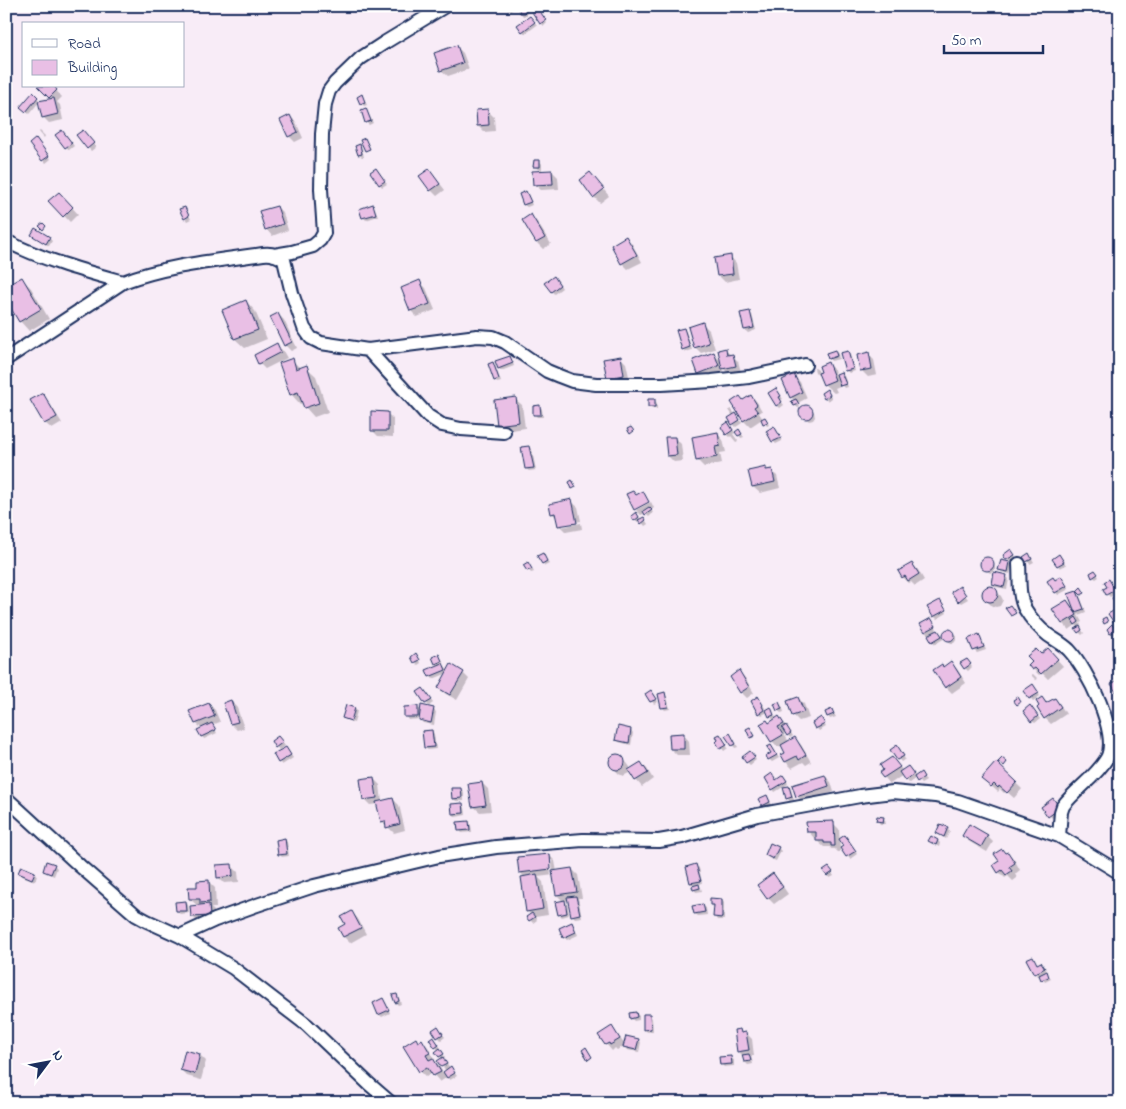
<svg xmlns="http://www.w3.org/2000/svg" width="1126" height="1109" font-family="'Indie Flower',sans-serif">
	<rect width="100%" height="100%" fill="#f8ecf7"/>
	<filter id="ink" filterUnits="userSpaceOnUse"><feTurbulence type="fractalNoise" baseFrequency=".02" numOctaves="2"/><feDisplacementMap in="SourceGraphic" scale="10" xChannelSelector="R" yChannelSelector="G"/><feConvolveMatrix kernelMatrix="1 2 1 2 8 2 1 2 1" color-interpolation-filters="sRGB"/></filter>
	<g filter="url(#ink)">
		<path fill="#0003" fill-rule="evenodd" d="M505 6H513L514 8 510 12Z
			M519 6H526L527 15 523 16 521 13Z
			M536 6 547 23 544 26 541 23Z
			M533 20 537 25 525 34 523 31Z
			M457 47 463 53 469 69 448 76 441 70Z
			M39 86H52L62 97 57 102 60 105 63 120 49 123 43 117 40 101 29 114 21 107 33 94 41 102 52 99Z
			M361 96 364 99 367 105 364 106 361 103Z
			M366 110 368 113 373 123 369 125 366 122Z
			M488 111 494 117 495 131 484 132 478 126Z
			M290 116 296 122 303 138 295 142 289 136Z
			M40 131 45 136 44 138 39 132Z
			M65 134 74 146 69 150 57 135Z
			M86 134 96 147 91 151 78 136Z
			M38 143 51 159 46 163 30 144Z
			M359 146 362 149 364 157H362L359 155Z
			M540 161 542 164V170L538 169 535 167Z
			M376 169 387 184 382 187 380 184Z
			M429 170 435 177 445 190 437 196 431 190Z
			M552 171 558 177 559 189 541 190 534 184Z
			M590 173 609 196 600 203 594 197Z
			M59 193 78 214 70 222 50 201Z
			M526 193 528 195 532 205 527 207 524 205 520 195Z
			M373 206 375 209 378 216 366 220 364 218Z
			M277 207 283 213 288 230 272 236 266 229Z
			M185 208 191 219 187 221 185 218Z
			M530 216 537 222 551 244 543 249 537 243 523 221Z
			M35 237 49 238 52 241 49 246Z
			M626 238 632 244 642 262 628 269 622 263Z
			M730 256 736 263 739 279 725 282 718 275Z
			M22 279 31 288 49 319 29 331 20 321Z
			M557 280 562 288 554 294 552 291Z
			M420 282 426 288 435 310 417 317 411 311Z
			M246 301 255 311 267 339 245 348 235 339 224 310Z
			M749 312 752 315 756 330 748 333 745 330 741 314Z
			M278 314 284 320 297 348 291 351 285 345Z
			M703 324 709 330 715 349 701 353 695 347Z
			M684 329 686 332 692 350 686 352 683 349Z
			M277 345 283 351 287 358 265 369 259 363Z
			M725 350 738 361 741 372 729 374 723 368 724 372 705 379 699 373 713 354 722 362Z
			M835 351 838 354 839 359 831 361 829 358Z
			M848 352 850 355 855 371 849 373 846 370Z
			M868 354 874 360 877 375 868 377 862 371 859 356Z
			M620 357 626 363 630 381 614 384 608 377Z
			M510 358 512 360 514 366 501 371 499 368Z
			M292 360 301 369 306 367 316 376 328 412 314 417 305 407 303 403 300 404 291 394Z
			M492 363 495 366 501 382 497 383 495 380Z
			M828 364 834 370 836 375 841 373 844 376 848 387 844 388 842 385 835 388 837 392 834 393 824 384 820 374 818 375 815 372 814 368H815L818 370 819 374Z
			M794 376 800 382 807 398 798 403 800 407 798 408 795 405V401L791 397Z
			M776 389 783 399 780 400 784 405 780 408 777 405Z
			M827 391 832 398 828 401 823 394Z
			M42 395 48 401 62 423 52 429 45 423 32 401Z
			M751 396 757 402 762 411 759 413 763 419 765 418 769 425 767 426 762 419 750 427 744 421 732 402 743 401Z
			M515 399 522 405 525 428 505 431 499 425Z
			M654 400 657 403V409H652L649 406Z
			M804 406H808L814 412 815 417 813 420 809 421 801 414 800 411Z
			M540 407 542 409 543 417H537L535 415Z
			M731 409 742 423 736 427 733 424V416L729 410Z
			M387 413 393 419V437L378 436 372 430Z
			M731 426 735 433 739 431 744 437 741 438 737 432 733 434 738 441 736 442 731 436 730 437 727 434Z
			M774 428 782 441 776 444 773 441Z
			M717 433 723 440 726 452 720 453 722 463 704 467 697 460Z
			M675 438 681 444 683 461 674 462 668 456Z
			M529 447 532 450 536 470 529 471 526 469Z
			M765 468 768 471 771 470 777 476 780 488 760 493 753 487 750 472Z
			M571 501 578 507 581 521 562 524V527L581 523 582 529 566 532 560 526 558 519 552 513Z
			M651 502 654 508 651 510 653 513 649 517 645 513 641 515 636 510Z
			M639 517 641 520 644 518 648 524 645 526 640 520 637 522 635 520Z
			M542 554 549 564 545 566 543 563Z
			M1014 554 1016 558 1010 562 1004 555Z
			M1029 554 1034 562 1030 564 1024 557Z
			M1062 558 1066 565 1060 568 1054 559Z
			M985 559H988L995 566V569L993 572 990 573 982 566 981 563Z
			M1010 563 1012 566 1010 574 1002 572 999 570Z
			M912 564 918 570 924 580 915 586 911 582 909 583 903 577Z
			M525 565 530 566 534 572 531 573Z
			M1097 574 1099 577 1096 579 1093 577Z
			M1006 576 1009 579 1007 589 996 587 993 584Z
			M1061 578 1069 589 1058 595 1049 581H1055Z
			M1111 584 1117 593 1110 597 1104 590Z
			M991 587 1001 596 1003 600 1000 606 996 607 992 606 985 599 983 593V591L987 588Z
			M962 591 968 599 961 603 959 601Z
			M1078 592 1086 612 1078 615 1082 622 1080 623 1081 625 1079 627 1084 633 1082 635 1079 632V628L1076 625 1069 630 1063 624 1054 609 1067 601 1076 610 1070 595Z
			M942 604 947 613 937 619 934 616Z
			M1120 608V628L1116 624Z
			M933 622 937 629H936L942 637 945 631 949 629 957 636V639L954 643H951L945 638 935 644 926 631Z
			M1115 629 1118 633 1114 636 1111 633Z
			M979 636 981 639 986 650 977 653 974 650Z
			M439 656 441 658 444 663 442 664 446 667 448 673 433 679 430 676 439 666 436 663Z
			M1041 656H1054L1063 666 1048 679 1042 673 1039 675 1029 665Z
			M412 657 419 658 421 663 418 665Z
			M951 663 957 669 966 683 952 693 946 687 943 668Z
			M969 663 972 667 968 671 965 668Z
			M739 672 745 678 754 693 747 698 741 692Z
			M463 673 469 679 457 700 446 694 439 688Z
			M1033 674 1038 679 1036 680 1031 675Z
			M423 689 433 703 429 706 426 703Z
			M1035 689 1040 696 1033 701 1025 691Z
			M647 694H654L658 702 654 704Z
			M665 694 667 697 670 709 665 710 662 707Z
			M758 697 765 708 764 709 765 711 770 709 777 719 779 718 785 724 793 736 790 738 786 732 784 734 789 742 795 739 801 745 811 762 806 765 803 762 792 768 786 762 783 756 787 753 782 745 778 747 772 741 769 724 774 721 768 712 762 715 759 713Z
			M798 698 804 704 809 718 799 721 793 715Z
			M1042 698 1048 704 1055 699 1061 706 1066 714 1051 724 1045 718Z
			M231 701 237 708 244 728 237 730 231 724Z
			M779 703 782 706 784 712 781 713 778 710Z
			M209 704 215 710 220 722 212 725 217 733 204 739 202 736V729L196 723Z
			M417 707 422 711 433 709 436 712 434 725 423 723 420 719 408 720 406 717Z
			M355 709 357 711 354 723 346 720 343 717Z
			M1032 709 1040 719 1035 723 1032 721Z
			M832 710 836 717 830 719 828 716Z
			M823 722 826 727 819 731 814 724Z
			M631 730 633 733 631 745 619 742 617 740Z
			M432 731 434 734 436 749 428 750 425 748Z
			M683 734 689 741 690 755H677L671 749Z
			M730 734 738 747 735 748 727 736Z
			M722 738 728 748 724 751 718 742Z
			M281 740 285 746 279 750 273 742Z
			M286 748 293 758 282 765 279 762Z
			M773 749 779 758 772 762 767 757 772 754Z
			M892 750H899L905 759 901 762Z
			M753 755 756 760 750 765 747 762Z
			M616 756 620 757 627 763 630 767V770L641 763 647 769 653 779 642 787 636 780 630 771 629 773 623 776 619 774 610 764 612 758Z
			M892 758 903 771 911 770 916 777 923 776 926 781 921 784 916 778 909 783 903 775 890 784 881 773Z
			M996 764 1022 789 1014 798 1006 791 1004 793 1000 789 998 792 983 779Z
			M772 775 776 781 786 779 788 784 775 792 773 789Z
			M825 776 831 782 834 792 803 802 797 796Z
			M373 778 380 785 382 802 393 799 399 805 405 830 394 833 382 821 378 804 370 805 364 799Z
			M482 783 488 789 491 811 480 812 473 806Z
			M789 787 791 790 794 800 790 801 787 798Z
			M461 789 464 792V801H456L453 798Z
			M767 796 772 805 766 808 760 800Z
			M462 804 465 807 466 815 456 817 453 814Z
			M1043 808 1062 811 1052 818Z
			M883 818 886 821 885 824H880L878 821Z
			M468 822 471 825 472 832 462 833 459 830Z
			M833 823 839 829 840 852H838L835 849H831L830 847H824L817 841V837L814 838 808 831Z
			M947 828 950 831 946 839 937 833Z
			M964 836H987L993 842 987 852 970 842Z
			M847 839 857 854 850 859 842 849Z
			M285 840 287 842 289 856 282 857 279 854Z
			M929 841H938L940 843 939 847Z
			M778 848 781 851 776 861 769 858 766 855Z
			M1008 853 1014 859 1020 870 1015 874 1017 878 1013 881 1008 876 1005 878 999 872 1000 861Z
			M549 855 555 861 557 872 572 869 578 875 582 898H578L582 917 575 918 572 915 569 900 563 901 557 895 554 875 538 877 543 882 548 915 535 917 537 920 533 923 530 920 531 915 527 911 525 878 520 872ZM549 860H552L553 875H551Z
			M54 865 57 868 54 876 47 873 44 870Z
			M231 865 238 872 239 882 224 883 218 877Z
			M696 866 699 868 702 883 698 885 701 888 702 891 696 892 694 889 695 886 691 883Z
			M22 867 35 873 37 876 35 881 22 876 19 873Z
			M825 871H831L834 876 830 878Z
			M773 875 779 881 788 894 774 904 768 898Z
			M208 881 215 888 216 908H211L214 911 216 921 199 923 193 917 198 906 190 899 198 888Z
			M722 900 724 903V920H717L715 917 714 907 711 905Z
			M564 902 567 904 569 915 562 917 559 914Z
			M186 903 188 905 189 913 180 914 177 911Z
			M703 906 706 908 707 915 698 916 695 914Z
			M352 912 358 919 366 934 350 943 344 937 340 929 346 925Z
			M571 924 574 926 578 935 567 940 564 937Z
			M1032 957 1038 965 1041 963 1044 966 1047 971 1045 972 1051 979 1045 982 1040 975 1038 976 1035 973Z
			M396 995 399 998 401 1004 398 1005 396 1003Z
			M383 1000 386 1003 390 1013 382 1017 379 1014Z
			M636 1013 639 1016V1020L634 1021 631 1018Z
			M649 1015 652 1018 653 1031 647 1032 645 1029Z
			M611 1028 617 1034 625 1045 638 1040 641 1042 639 1052 627 1050 624 1046 617 1050 615 1048 612 1051 606 1044Z
			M740 1030 743 1034 746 1033 752 1039 754 1056H751L753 1064 748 1065 745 1062 744 1057 738 1051Z
			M433 1031H440L445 1037 441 1040Z
			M422 1041 428 1047 435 1060H434L439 1066 443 1073 446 1071 439 1061 442 1059 440 1056 439 1051 436 1047V1041L441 1048 439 1049 445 1057 443 1059 457 1076 450 1080 447 1077 440 1082 432 1073 426 1077 420 1071 418 1043Z
			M186 1051 200 1055 206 1061 201 1080 187 1076 181 1070Z
			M731 1058 734 1060V1066L724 1067 721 1064Z"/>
		<path fill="#e9bfe5" stroke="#1b2f5e" d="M518 6H524L525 13H520Z
			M528 6H536L546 20 540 24Z
			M530 16 535 22 522 32 517 25Z
			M457 45 463 63 440 71 434 53Z
			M37 86H54L57 90 49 98Z
			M33 92 38 97 26 112 20 107Z
			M362 94 365 102 360 104 357 97Z
			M54 98 58 114 42 118 38 101Z
			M366 108 371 121 365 123 361 110Z
			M488 109 489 125 477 126 476 110Z
			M290 115 298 132 288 137 280 120Z
			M62 130 72 143 65 148 55 135Z
			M83 130 94 143 87 149 76 135Z
			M36 138 49 156 42 161 29 144Z
			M365 138 370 149 365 151 360 140Z
			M360 144 362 154 358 155 355 146Z
			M534 160H540V167H533Z
			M376 168 385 181 379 185 370 172Z
			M429 169 440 184 430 191 419 176Z
			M552 170 553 184 533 185 532 171Z
			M590 172 604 189 593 198 580 180Z
			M526 191 531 202 523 205 519 194Z
			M59 192 73 207 63 217 48 201Z
			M373 204 376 214 362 218 359 209Z
			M277 206 283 224 265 230 259 211Z
			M185 207 189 216 184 219 179 209Z
			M531 214 545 238 536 243 522 220Z
			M43 223 46 226 43 230 39 226Z
			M35 228 50 237 46 244 31 235Z
			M626 236 637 255 621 264 611 245Z
			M731 255 733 274 717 276 714 258Z
			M554 276 560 285 551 292 544 283Z
			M22 277 41 309 19 322 6 300V286Z
			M420 280 430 304 410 311 401 288Z
			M246 300 258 330 234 339 222 310Z
			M750 311 754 328 744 330 740 313Z
			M278 313 292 342 284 346 270 317Z
			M703 322 709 343 694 348 688 327Z
			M684 328 690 347 682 350 676 330Z
			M277 343 281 352 258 364 254 355Z
			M726 348 727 355 733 354 736 366 722 369 718 350Z
			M835 350 837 356 828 359 826 353Z
			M848 351 853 369 845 371 840 353Z
			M714 352 719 366 698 374 693 360Z
			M869 352 872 369 860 371 857 355Z
			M510 356 513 363 498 369 495 361Z
			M621 356 624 375 607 378 603 359Z
			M293 358 296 369 307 365 319 403 304 408 298 392 290 395 279 363Z
			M493 362 499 379 494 381 488 364Z
			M828 362 835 380 823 385 818 373 821 372 819 366Z
			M841 372 846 384 840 386 836 374Z
			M794 374 802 392 790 398 782 380Z
			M776 388 781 396 779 397 782 402 776 406 768 393Z
			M827 389 830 395 824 399 821 393Z
			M43 393 57 417 44 424 30 400Z
			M751 395 757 405 754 407 758 412 743 421 731 402 740 396 743 400Z
			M516 397 519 422 497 425 494 400Z
			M648 399H655V407H648Z
			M796 399 799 404 794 406 791 401Z
			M799 412a7 7 0 1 1 14 0a7 7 0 1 1-14 0Z
			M540 405 541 415H533V406Z
			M371 411 388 412V431H371Z
			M736 413 740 420 732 425 728 418Z
			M765 417 768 422 763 424 761 419Z
			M728 422 733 430 726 435 721 427Z
			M774 426 781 438 772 442 766 431Z
			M631 427 634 431 630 434 627 429Z
			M739 429 742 434 738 436 735 432Z
			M718 432 720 446 715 447 717 457 696 461 692 437Z
			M665 437H675L677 455 667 456Z
			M529 446 534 468 525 469 521 447Z
			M766 467V470L772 469 775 482 752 487 748 471Z
			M572 480 576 487 572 489 569 482Z
			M633 491 636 495 643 491 649 502 634 510 626 494Z
			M572 499 577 523 558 526 555 513 551 514 549 504Z
			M649 507 652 510 645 515 643 511Z
			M636 512 639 517 634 521 631 516Z
			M644 517 646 520 641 524 638 520Z
			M1011 549 1015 555 1006 560 1003 555Z
			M543 553 547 561 542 564 537 556Z
			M1029 553 1032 559 1026 562 1023 557Z
			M1059 554 1064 562 1057 566 1052 559Z
			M980 564a7 7 0 1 1 14 0a7 7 0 1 1-14 0Z
			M1001 560 1010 562 1008 572 998 570Z
			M528 562 532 569 527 571 523 565Z
			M912 563 919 574 908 581 905 576 902 578 898 571Z
			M1095 570 1098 574 1092 578 1090 573Z
			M994 572 1007 575 1004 587 992 584Z
			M1061 576 1067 586 1055 593 1047 581 1053 577 1055 580Z
			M1109 579 1115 590 1106 595 1103 589 1107 587 1104 582Z
			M960 586 966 595 958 602 951 592Z
			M982 594a8 8 0 1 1 16 0a8 8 0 1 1-16 0Z
			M1081 587 1085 593 1081 595 1077 591Z
			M1077 591 1084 609 1075 612 1068 594Z
			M1119 593 1120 601 1116 604 1112 598Z
			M940 600 946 610 933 617 927 607Z
			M1067 600 1077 615 1062 624 1052 609Z
			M1010 605 1016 613 1011 616 1005 608Z
			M1120 607V621L1115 624 1108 614Z
			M1076 617 1079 622 1075 625 1072 620Z
			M1106 617 1108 622 1104 624 1102 619Z
			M931 618 936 626 925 632 920 624Z
			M1112 624 1116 630 1110 634 1107 629Z
			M1080 626 1082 630 1078 633 1075 629Z
			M943 635a6 6 0 1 1 12 0a6 6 0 1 1-12 0Z
			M938 630 942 636 932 642 928 635Z
			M979 634 984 647 973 651 968 639Z
			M1048 648 1058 659 1041 674 1035 668 1032 670 1028 665 1032 661 1027 656 1036 649 1041 654Z
			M416 653 420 660 414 663 411 657Z
			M439 654 442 661 435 664 432 657Z
			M967 659 971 664 964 669 960 663Z
			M951 661 961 677 945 688 933 670 942 664 943 667Z
			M443 663 446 670 429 677 426 670Z
			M451 664 464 672 450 695 438 688Z
			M739 670 749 687 740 693 730 677Z
			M1118 680 1120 683V690L1116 692 1111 684Z
			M1033 684 1039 693 1029 699 1023 691Z
			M423 688 432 700 425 704 417 692Z
			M651 690 657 699 650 702 645 694Z
			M665 692 668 707 661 708 658 694Z
			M758 696 763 705 762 706 764 710 758 714 751 701Z
			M798 697 804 712 792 716 787 701Z
			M1018 697 1021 702 1017 705 1013 700Z
			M1042 697 1046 703 1055 698 1061 707 1044 719 1037 708 1039 706 1036 701Z
			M231 700 238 722 230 724 223 703Z
			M779 702 782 709 777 711 774 704Z
			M209 703 215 716 195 724 189 711Z
			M346 705 355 708 351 721 342 718Z
			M421 705 434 708 431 723 419 720Z
			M1030 705 1038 716 1031 722 1023 711Z
			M418 706V717H404V707Z
			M771 707 774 715 769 717 766 710Z
			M832 709 834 714 827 717 825 712Z
			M779 716 784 724 778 727 783 735 771 742 760 724 767 720 769 723Z
			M821 717 825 724 815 729 812 723Z
			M212 723 216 730 201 737 197 730Z
			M786 725 791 733 787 736 782 728Z
			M618 726 631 729 629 743 615 740Z
			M750 727 755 736 750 738 746 729Z
			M432 730 434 747 424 748 422 731Z
			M684 733V749H670L669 734Z
			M730 733 736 744 732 746 725 736Z
			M720 734 727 745 720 749 716 742 718 740 716 736Z
			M278 736 283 742 275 748 271 741Z
			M795 737 806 755 799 760 797 756 785 762 781 755 785 753 781 745Z
			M771 745 777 755 768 760 766 756 771 753 767 747Z
			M897 745 904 756 897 760 890 750Z
			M286 747 291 755 278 763 273 754Z
			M750 751 755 757 746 763 742 757Z
			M609 762a8 8 0 1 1 16 0a8 8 0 1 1-16 0Z
			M892 757 900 767 883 778 879 773 883 770 880 765Z
			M1002 758 1007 762 1004 766 998 762Z
			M641 762 648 773 635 781 628 770Z
			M996 762 1017 782 1007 793 999 786 998 788 994 784 991 787 981 779Z
			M908 766 914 774 905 781 899 772Z
			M921 772 924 777 917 782 914 777Z
			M772 773 776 780 783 775 787 781 772 790 765 778Z
			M825 775 829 786 796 797 792 785Z
			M374 777 377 798 363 800 360 779Z
			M482 782 486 805 472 807 468 784Z
			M789 786 792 797 786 799 783 787Z
			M451 788H461L462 798 452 799Z
			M767 795 770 802 762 806 758 799Z
			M393 798 400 824 386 828 385 821 381 822 376 802Z
			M1053 798 1060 808 1048 817 1041 807Z
			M463 803 464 813 452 814 451 804Z
			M877 816 884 817 883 822 876 821Z
			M469 821 470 830 458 831 457 822Z
			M834 821 835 846H831V843H824V841H816V832H807L806 822Z
			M940 824 948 827 944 837 936 833Z
			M969 824 988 835 981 847 962 836Z
			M845 835 856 851 846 857 840 848 843 846 839 839Z
			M931 836 938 840 936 845 928 841Z
			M285 838 287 854 278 855 276 840Z
			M770 843 779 847 773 859 765 855Z
			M1002 849 1005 853 1008 852 1015 863 1009 867 1012 871 1006 875 1002 870 998 873 993 865 999 861 994 854Z
			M550 854 551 869 519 873 517 857Z
			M46 861 55 864 51 874 43 871Z
			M232 864 233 876 217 878 216 865Z
			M696 864 701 881 690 883 686 867Z
			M21 866 35 872 32 879 18 873Z
			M829 867 833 872 827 876 823 871Z
			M572 868 577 892 556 895 552 871Z
			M773 873 783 887 767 899 757 885Z
			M537 874 543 909 526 912 521 877Z
			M209 880 210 902 200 903V899H189L188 887H197V881Z
			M699 884 700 888 693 890 692 886Z
			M576 896 580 914 571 916 567 897Z
			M710 898 722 899V918L713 917 714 905H710Z
			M565 900 567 913 558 915 555 902Z
			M186 901 187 911H176L175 902Z
			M209 904 210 916 191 917 190 906Z
			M703 904 705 912 694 914 692 906Z
			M352 911 361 928 343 937 338 928 345 924 341 917Z
			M532 913 535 917 529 921 526 917Z
			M572 922 576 932 563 938 559 928Z
			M1033 956 1037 964 1041 962 1045 968 1034 974 1026 959Z
			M1047 971 1049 977 1041 980 1039 975Z
			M397 994 399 1001 395 1003 392 995Z
			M383 998 389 1010 378 1015 373 1003Z
			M636 1012 637 1017 630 1019 629 1013Z
			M643 1014H650L651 1029 643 1030Z
			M438 1026 443 1034 437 1038 432 1030Z
			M612 1026 620 1039 610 1045 609 1043 605 1045 598 1035Z
			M740 1029 741 1033 746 1032 749 1050 737 1052 734 1030Z
			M433 1036 439 1045 435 1048 429 1039Z
			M626 1036 639 1039 636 1050 623 1047Z
			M416 1038 418 1042 422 1039 430 1053 426 1055 429 1060 433 1058 441 1072 433 1076 427 1067 419 1072 403 1046Z
			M586 1047 592 1057 588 1060 582 1050Z
			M440 1048 444 1054 439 1057 435 1052Z
			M185 1050 200 1054 195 1074 180 1070Z
			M749 1054 751 1061 744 1062 742 1055Z
			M731 1056 732 1064 720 1065 719 1057Z
			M443 1057 447 1064 441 1067 437 1061Z
			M451 1066 455 1073 447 1078 443 1072Z"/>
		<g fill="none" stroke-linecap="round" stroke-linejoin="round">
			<defs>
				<path id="minor" d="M6 241C43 260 84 271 123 282
					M274 255 292 252 313 246 320 240 324 233 321 189 322 134 325 104 329 91 335 83 361 58 384 43 445 6
					M368 350 428 416 442 425 461 429 504 432
					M6 359 123 282C168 265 216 261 263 254 270 253 278 255 284 260L292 293 304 328 311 338 321 343 368 350 477 336 493 337 505 342 547 371 559 376 572 381 596 384H662L712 381 749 377 805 365
					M1019 564C1020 579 1018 596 1025 609 1031 619 1039 628 1048 635 1055 640 1063 644 1069 650 1087 669 1120 734 1107 758 1096 777 1076 789 1063 806L1061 812 1059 836
					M6 798 80 866 136 915 147 921 180 936 233 968 307 1025 369 1084 391 1103
					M180 936 215 920 257 905 314 886 439 856 496 847 583 840 659 841 682 837 757 815 860 796 893 792 935 796 958 801 1059 836 1120 873"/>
			</defs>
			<use href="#minor" stroke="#1b2f5e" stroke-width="16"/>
			<use href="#minor" stroke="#fff" stroke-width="12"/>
		</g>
	</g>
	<rect width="1126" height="1109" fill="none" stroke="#fff" stroke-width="25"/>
	<rect x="12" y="12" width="1101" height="1084" fill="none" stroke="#1b2f5e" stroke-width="2" filter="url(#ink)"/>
	<rect x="22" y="22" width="162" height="65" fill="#ffffff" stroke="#a4acbf"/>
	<rect x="32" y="39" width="25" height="8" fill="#ffffff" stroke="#a4acbf"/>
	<text x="68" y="48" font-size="15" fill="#1b2f5e">Road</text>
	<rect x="32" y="60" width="25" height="15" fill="#e9bfe5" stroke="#a4acbf"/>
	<text x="68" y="72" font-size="15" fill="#1b2f5e">Building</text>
	<g transform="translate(48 1062) rotate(58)" stroke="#ffffff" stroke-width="4" paint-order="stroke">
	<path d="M0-4L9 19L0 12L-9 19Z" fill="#1b2f5e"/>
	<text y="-8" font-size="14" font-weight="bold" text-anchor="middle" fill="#1b2f5e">N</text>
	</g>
	<path d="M944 45v8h99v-8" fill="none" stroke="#1b2f5e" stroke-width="2.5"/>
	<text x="951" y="45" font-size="15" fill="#1b2f5e" stroke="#ffffff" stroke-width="4" paint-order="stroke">50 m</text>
</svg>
